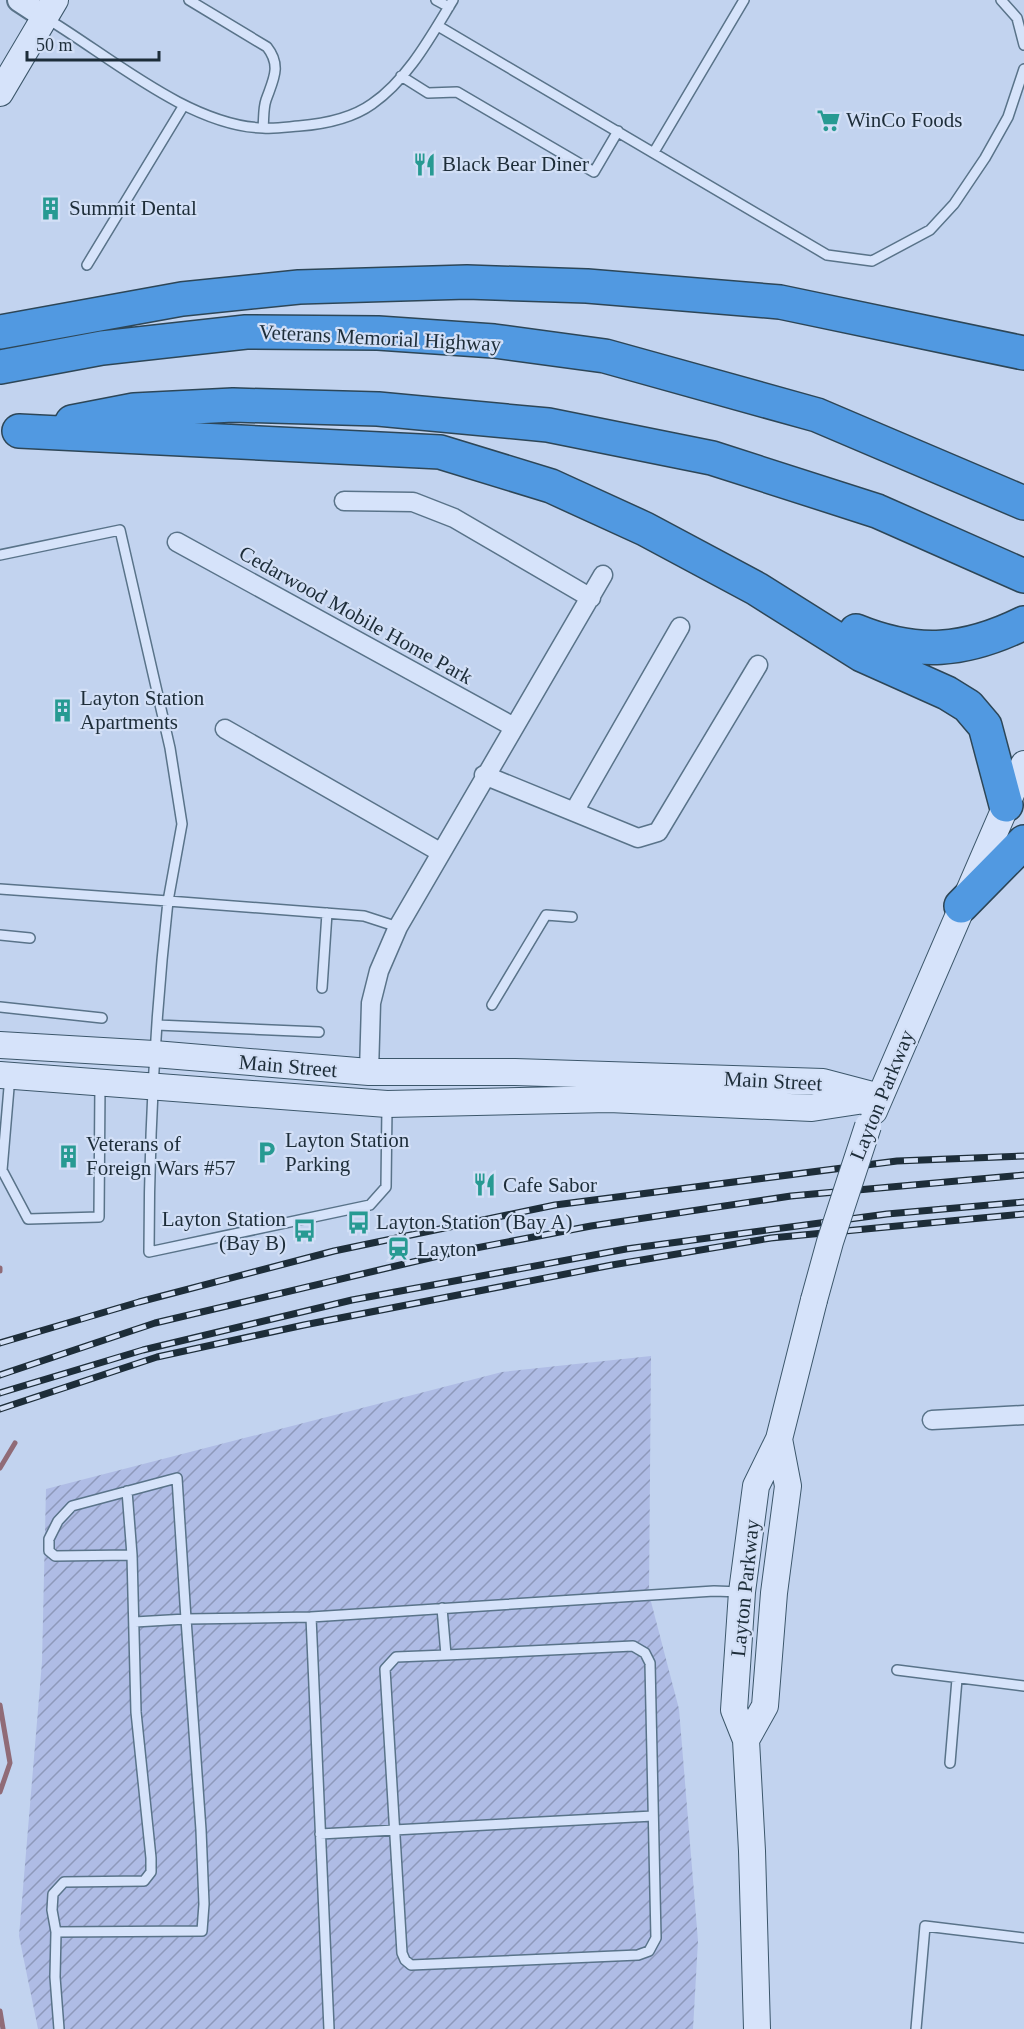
<svg xmlns="http://www.w3.org/2000/svg" width="1024" height="2029" font-family="Georgia,serif">
	<defs>
		<pattern id="farmland-furrows" width="10" height="10" patternUnits="userSpaceOnUse" patternTransform="scale(1.5)"><rect width="10" height="10" fill="#afbce5"/><path d="M-1 1l2-2M0 10L10 0M9 11l2-2" fill="none" stroke="#8e99bb"/></pattern>
	</defs>
	<rect width="100%" height="100%" fill="#c2d3ef"/>
	<path fill="url(#farmland-furrows)" d="M651 1356 649 1594 679 1709 698 1941 693 2029H38L19 1936 42 1662 46 1489 502 1372Z"/>
	<g fill="none" stroke-linecap="round" stroke-linejoin="round">
		<path stroke="#906b77" stroke-width="5" d="M0 1268V1271
			M0 1468 15 1443
			M0 1705 10 1763 0 1792
			M0 2011 3 2029"/>
		<defs>
			<path id="service" d="M189 0 267 47C282 66 273 80 266 100 263 109 264 119 263 128
				M436 0 449 7
				M1001 0 1017 18 1024 45
				M46 18C108 55 189 126 263 128 275 129 287 127 299 126 324 124 351 119 372 104 408 79 431 36 453 0
				M438 26 827 255 872 261 930 230 954 204 985 158 1008 117 1024 69
				M401 76 428 93 457 92 594 172 618 131
				M654 152 744 0
				M87 265 184 105
				M0 555 120 530 170 748 182 824 168 901 364 916 398 927
				M0 889 168 901C155 1018 149 1135 149 1252L370 1205 386 1187 387 1107
				M0 935 30 938
				M322 988 327 913
				M492 1005 546 915 572 917
				M0 1007 102 1018
				M157 1025 319 1032
				M10 1076 2 1170 28 1219 99 1217 100 1083
				M127 1491 132 1555
				M442 1608 446 1655 396 1657 385 1669 402 1953 405 1960 411 1965 638 1955 649 1951 656 1938 650 1663 645 1653 633 1646 446 1655
				M135 1622 186 1619 201 1830 204 1904 202 1931 56 1932 52 1910 53 1894 64 1882 144 1881 151 1872V1858L136 1712 132 1555 55 1556 49 1551V1539L58 1521 72 1506 177 1478 186 1619 311 1617
				M897 1670 1024 1686
				M950 1763 957 1679
				M320 1834 653 1816
				M56 1932 55 1977 59 2029
				M329 2029 311 1617 714 1591 741 1592
				M916 2029 925 1926 1024 1938"/>
			<path id="minor" d="M344 501 413 502 454 518 591 598
				M177 542 514 727
				M225 729 440 852
				M484 775 638 838 658 832 758 665
				M575 810 680 627
				M369 1072 371 1003 379 971 398 927 603 575
				M932 1420 1024 1415"/>
			<path id="tertiary" d="M19 0 45 17"/>
			<path id="secondary" d="M0 93 55 0
				M0 1045 154 1054 369 1072H515L823 1082 880 1097
				M0 1075 387 1104 609 1099 812 1108 871 1099
				M874 1111 1024 764
				M746 1740 765 1706 774 1593 788 1486 779 1439
				M757 2029 752 1851 746 1740 734 1710 742 1592 756 1486 779 1439 814 1300"/>
			<path id="motorway" d="M0 332 182 299 299 287 467 282 587 286 780 302 1024 353
				M0 367 102 348 246 332 378 333 494 341 605 356 817 415 1024 503
				M72 422 134 410 233 405 378 409 548 425 712 458 877 511 1024 576
				M19 431 440 452 551 486 645 529 757 589 862 655 947 693 968 706 985 726 1006 805
				M856 631C917 656 965 652 1024 623
				M961 906 1024 842"/>
		</defs>
		<use href="#service" stroke="#597389" stroke-width="12"/>
		<use href="#minor" stroke="#597389" stroke-width="21"/>
		<use href="#tertiary" stroke="#597389" stroke-width="26"/>
		<use href="#secondary" stroke="#3c576b" stroke-width="28"/>
		<use href="#motorway" stroke="#2d4657" stroke-width="36"/>
		<use href="#service" stroke="#d6e3fa" stroke-width="9"/>
		<use href="#minor" stroke="#d6e3fa" stroke-width="18"/>
		<use href="#tertiary" stroke="#d6e3fa" stroke-width="22"/>
		<use href="#secondary" stroke="#d6e3fa" stroke-width="26"/>
		<use href="#motorway" stroke="#5199e1" stroke-width="33"/>
		<defs>
			<path id="rail" d="M0 1343 139 1302 334 1251 555 1205 897 1161 1024 1156
				M0 1375 155 1323 455 1252 591 1226 791 1196 1024 1175
				M0 1393 143 1350 352 1300 626 1249 887 1214 1024 1202
				M0 1409 157 1357 304 1325 612 1265 771 1238 1024 1214"/>
		</defs>
		<use href="#rail" stroke="#1d2d39" stroke-width="7"/>
		<use href="#rail" stroke="#d2dff6" stroke-width="4.5" stroke-dasharray="14" stroke-linecap="butt"/>
		<defs>
			<path id="secondary-bridge" d="M814 1300 830 1242 868 1126"/>
		</defs>
		<use href="#secondary-bridge" stroke="#3c576b" stroke-width="28" stroke-linecap="butt"/>
		<use href="#secondary-bridge" stroke="#d6e3fa" stroke-width="26"/>
	</g>
	<defs>
		<symbol id="supermarket-bare" viewBox="-9 -9 18 18"><path d="M-6-5.5h2.5l.6 2H6L4.5 2H-2.5L-4.4-4H-6ZM-1.5 3.2a1.3 1.3 0 1 0 .1 0ZM3 3.2a1.3 1.3 0 1 0 .1 0Z" fill="#279a92" stroke="#d2dff6" stroke-width="2.5" paint-order="stroke"/></symbol>
		<symbol id="restaurant-bare" viewBox="-9 -9 18 18"><path d="M-5-6h1v4h1v-4h1v4h1v-4h1v5L-1.5 .5V6h-2V.5L-5-1ZM5-6V6H3V1.5H1.5Q1.5-4 5-6Z" fill="#279a92" stroke="#d2dff6" stroke-width="2.5" paint-order="stroke"/></symbol>
		<symbol id="building-bare" viewBox="-9 -9 18 18"><path d="M-4-6H4V6H1V3H-1V6H-4ZM-2.5-4.3h1.7v1.8h-1.7ZM.8-4.3h1.7v1.8H.8ZM-2.5-1h1.7V.8h-1.7ZM.8-1h1.7V.8H.8Z" fill="#279a92" stroke="#d2dff6" stroke-width="2.5" paint-order="stroke"/></symbol>
		<symbol id="parking-bare" viewBox="-9 -9 18 18"><path d="M-3.5-5.5H1a3.5 3.5 0 0 1 0 7H-1V5.5H-3.5ZM-1-3.4V-.6H.8a1.4 1.4 0 0 0 0-2.8Z" fill="#279a92" stroke="#d2dff6" stroke-width="2.5" paint-order="stroke"/></symbol>
		<symbol id="bus-bare" viewBox="-9 -9 18 18"><path d="M-5-6H5V4H4V6H2V4H-2V6H-4V4H-5ZM-3.5-4V0h7V-4ZM-3.5 1.2v1.5H-2V1.2ZM2 1.2v1.5H3.5V1.2Z" fill="#279a92" stroke="#d2dff6" stroke-width="2.5" paint-order="stroke"/></symbol>
		<symbol id="station-bare" viewBox="-9 -9 18 18"><path d="M-3-6H3Q5-6 5-4V2Q5 4 3 4L4.5 6H3L1.5 4h-3L-3 6H-4.5L-3 4Q-5 4-5 2V-4Q-5-6-3-6ZM-3.5-4v3h7v-3ZM-3.5 1v1.5H-2V1ZM2 1v1.5H3.5V1Z" fill="#279a92" stroke="#d2dff6" stroke-width="2.5" paint-order="stroke"/></symbol>
	</defs>
	<g fill-rule="evenodd">
		<use href="#supermarket-bare" x="812" y="104" width="33" height="33"/>
		<use href="#restaurant-bare" x="408" y="148" width="33" height="33"/>
		<use href="#building-bare" x="34" y="192" width="33" height="33"/>
		<use href="#building-bare" x="46" y="694" width="33" height="33"/>
		<use href="#parking-bare" x="250" y="1136" width="33" height="33"/>
		<use href="#building-bare" x="52" y="1140" width="33" height="33"/>
		<use href="#restaurant-bare" x="468" y="1168" width="33" height="33"/>
		<use href="#bus-bare" x="342" y="1206" width="33" height="33"/>
		<use href="#bus-bare" x="288" y="1214" width="33" height="33"/>
		<use href="#station-bare" x="382" y="1232" width="33" height="33"/>
	</g>
	<g text-anchor="middle" stroke-width="4.5" stroke-linejoin="round" paint-order="stroke">
		<g font-size="21" fill="#1d2d39" stroke="#d2dff6" text-anchor="start">
			<text x="846" y="127">WinCo Foods</text>
			<text x="442" y="171">Black Bear Diner</text>
			<text x="69" y="215">Summit Dental</text>
			<text x="80" y="705">Layton Station<tspan x="80" dy="24">Apartments</tspan></text>
			<text x="285" y="1147">Layton Station<tspan x="285" dy="24">Parking</tspan></text>
			<text x="86" y="1151">Veterans of<tspan x="86" dy="24">Foreign Wars #57</tspan></text>
			<text x="503" y="1192">Cafe Sabor</text>
			<text x="286" y="1226" text-anchor="end">Layton Station<tspan x="286" dy="24">(Bay B)</tspan></text>
			<text x="376" y="1229">Layton Station (Bay A)</text>
			<text x="417" y="1256">Layton</text>
		</g>
		<g font-size="21" fill="#1d2d39" stroke="#d2dff6">
			<text transform="translate(380 338) rotate(3)" y="7">Veterans Memorial Highway</text>
			<text transform="translate(356 615) rotate(29)" y="7">Cedarwood Mobile Home Park</text>
			<text transform="translate(288 1066) rotate(5)" y="7">Main Street</text>
			<text transform="translate(773 1081) rotate(3)" y="7">Main Street</text>
			<text transform="translate(882 1095) rotate(-68)" y="7">Layton Parkway</text>
			<text transform="translate(745 1588) rotate(-84)" y="7">Layton Parkway</text>
		</g>
	</g>
	<path d="M27 51v9h132v-9" fill="none" stroke="#1d2d39" stroke-width="3"/>
	<text x="36" y="51" font-size="18" fill="#1d2d39" stroke="#d2dff6" stroke-width="4.5" paint-order="stroke">50 m</text>
</svg>
